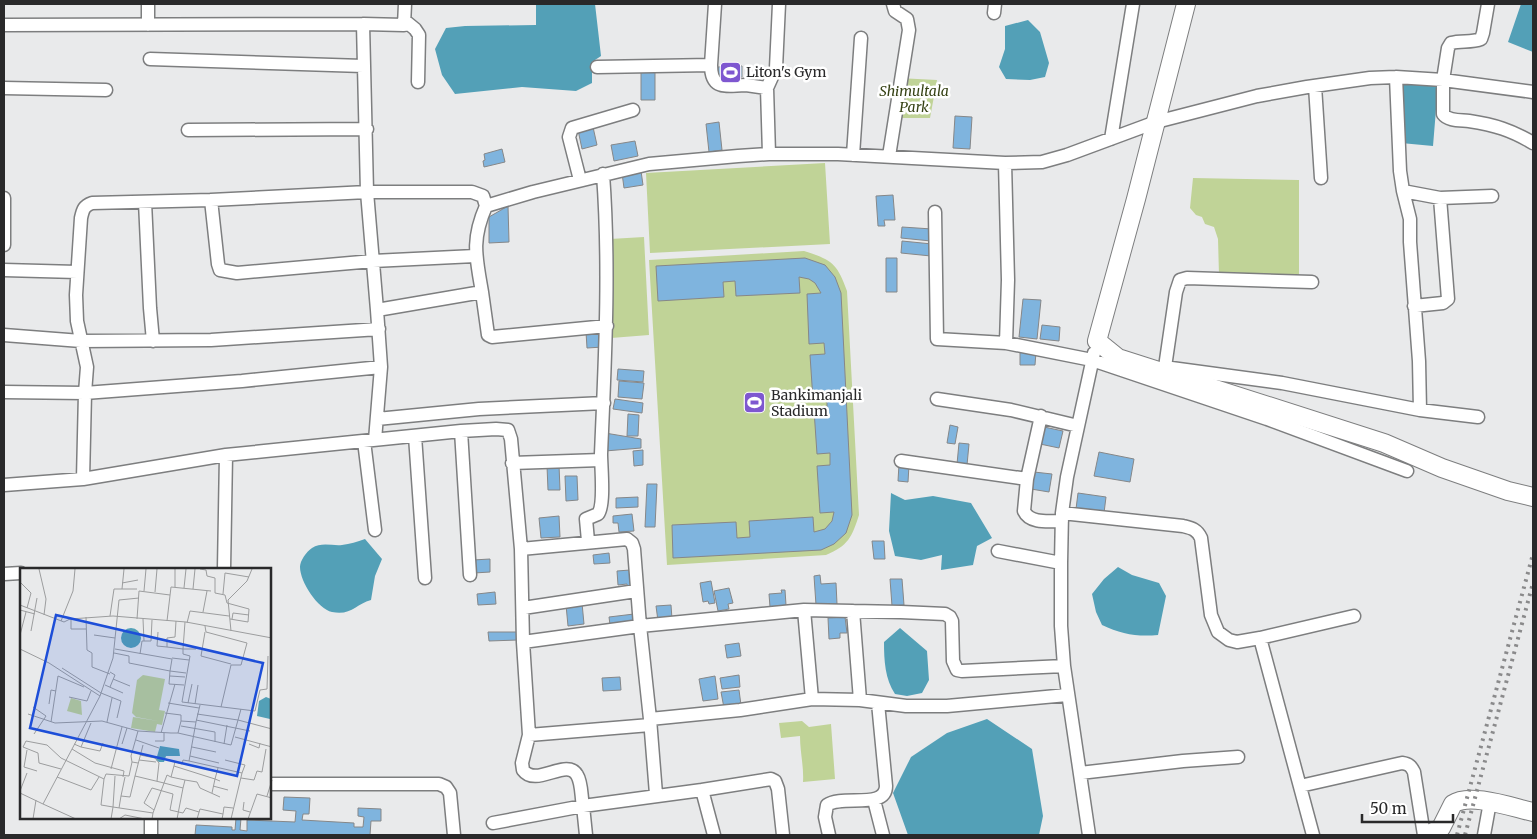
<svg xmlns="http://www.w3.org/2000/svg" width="1537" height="839" font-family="Merriweather,serif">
	<rect width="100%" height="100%" fill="#e9eaeb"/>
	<path fill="#c0d397" d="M898 78 937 80 930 118H893Z
		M825 163 830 244 650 253 646 173Z
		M1193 178 1299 180V277L1219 275 1218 239 1214 227 1205 224 1202 217 1196 215 1190 208Z
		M644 237 649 335 611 338 610 239Z
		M804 251C832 260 837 263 847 291L859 515C852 537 848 546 826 555L667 565 649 260Z
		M802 721 809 727 831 724 835 779 803 782C804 767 800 752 800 736L781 738 779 723Z"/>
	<path fill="#53a0b7" d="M536 4H595L601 56 592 62V83L576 91 522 87 455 94 442 75 435 49 446 28 465 26 536 25Z
		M1521 4H1533V52L1508 42Z
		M1028 20 1040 32 1049 63 1045 77 1030 80 1006 79 999 67 1005 49V26Z
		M1396 83 1438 85 1433 146 1401 143Z
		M891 493 905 500 933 496 971 503 992 538 977 546 973 565 941 570 942 555 921 560 895 556 889 531Z
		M365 539 382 559 375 576 371 600C356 604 351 616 332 612 318 609 300 582 300 567 300 561 306 552 312 548 321 542 332 546 342 545 350 544 357 542 365 539Z
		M1118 567 1132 575 1159 583 1166 596 1158 635C1137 637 1121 634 1102 625L1096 612 1092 594 1104 579Z
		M900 628 927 651 929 680 922 693 907 696 895 694C885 679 884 661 884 642Z
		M987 719 1032 749 1043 816 1039 835H908L893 793 911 757 947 733Z"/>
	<path fill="#7fb4de" stroke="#868788" d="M742 66V77L718 79V67Z
		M641 72H655V100H641Z
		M955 116 972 117 970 149 953 148Z
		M719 122 722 150 709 152 706 124Z
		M593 127 597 145 582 149 578 130Z
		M635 141 638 156 614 161 611 145Z
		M502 149 505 162 484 167 483 161 485 160 484 154Z
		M641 171 643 185 624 188 622 173Z
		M893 195 895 220H884L885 226H878L876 196Z
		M508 206 509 242 489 243V217Z
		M902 227 932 229 931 241 901 238Z
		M902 241 932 244 931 256 901 253Z
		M805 258 825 265 835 277 841 293 852 515 846 533 834 544 821 550 673 558 672 525 736 522 737 538 750 537 749 521 813 517 814 532 825 529 832 521 834 512 820 513 817 466 830 465V453L817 454 814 410H827V399L813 400 810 355 825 354 824 343 809 344 807 294 821 293 815 283 809 279 799 277 800 293 736 296 735 281 723 282 724 297 658 301 656 266Z
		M886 258H897V292H886Z
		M1023 299 1041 300 1037 339 1019 337Z
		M1042 325 1060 327 1059 341 1040 339Z
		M586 332H602L603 347 587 348Z
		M1020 352H1036L1035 365H1020Z
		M618 369 644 371 643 382 617 380Z
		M619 381 644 383 642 399 618 397Z
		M615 399 643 403 642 413 613 409Z
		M628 414 639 415 638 436H627Z
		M950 425 958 427 955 444 947 443Z
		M1044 427 1063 431 1059 448 1040 444Z
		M605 433 641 439V448L605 451Z
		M959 443 969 444 967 465 957 464Z
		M643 450V465L634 466 633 451Z
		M1099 452 1134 459 1130 482 1094 476Z
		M899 464 909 465 908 482 898 481Z
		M559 465 560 490H548L547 466Z
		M1034 472 1052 474 1049 492 1031 489Z
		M565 476H577L578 500 566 501Z
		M647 484H657L655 527H645Z
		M1078 493 1106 497 1104 513 1076 509Z
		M638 497V507L616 508V498Z
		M632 514 634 531 619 532 618 523H613V516Z
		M559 516 560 537 541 538 539 518Z
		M872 541H884L885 559H874Z
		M609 553 610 563 594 564 593 555Z
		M490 559V572L474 573 473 560Z
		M630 570 632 587H627V584L618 585 617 571Z
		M820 575 821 584 836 583 837 604 816 605 814 576Z
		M890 579H902L904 605 892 606Z
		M711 581 715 603 709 604 708 601 703 602 700 583Z
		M729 588 733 603 728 604 729 609 718 611 714 591Z
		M781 590H785L786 605 770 607 769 594 782 593Z
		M495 592 496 604 478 605 477 594Z
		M582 603 584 624 568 626 566 605Z
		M671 605 672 619 658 621 656 606Z
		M634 614 635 622 610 625 609 617Z
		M845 617 847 633H840V638L829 639 828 618Z
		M488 632H517L518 640 489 641Z
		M739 643 741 656 727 658 725 645Z
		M739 675 740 687 722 689 720 678Z
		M715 676 718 699 703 701 699 679Z
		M620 677 621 690 603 691 602 678Z
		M739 690 741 705 724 708 721 692Z
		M284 797 310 798 309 814H303L302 820 354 823V827H363L364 817 358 816V808L381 809V821H371L370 835H195L196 825 232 827V830H235L236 818H241L240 830 247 831V820L295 822 296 811 283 810Z"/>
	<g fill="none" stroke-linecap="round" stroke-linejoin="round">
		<defs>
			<path id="street" d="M1488 4 1483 33 1481 39C1471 43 1461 40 1451 43L1448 48 1443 80V114C1448 121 1460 120 1469 121 1495 125 1511 130 1533 143
				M994 13 995 4
				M404 20 415 29 419 35 418 82
				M4 25 363 24
				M148 25V4
				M150 59 363 66
				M711 65 715 4
				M597 67 711 65C711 92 728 85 746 85 753 86 760 87 767 88
				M1315 86 1321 178
				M4 88 106 90
				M188 130 367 129
				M1111 139 1133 4
				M769 154 767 88 776 68 779 4
				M853 155 861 38
				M889 156 909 30 907 19 895 11 893 4
				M1005 163 1008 280 1006 343
				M580 180 569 137 572 128 633 110
				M1403 191 1440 198 1492 196
				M211 200 218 264 220 270 237 273 373 261 475 256
				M145 202 150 308 153 341
				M935 212 937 339 1006 343 1092 360 1267 419 1407 471
				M4 245V198
				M4 270 77 272
				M482 292 488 335 492 337 607 326
				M1414 306 1443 303 1448 299 1440 198
				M377 310 367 192 363 24 404 25 405 4
				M4 335 81 341 211 340 379 329
				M1164 367 1282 383 1420 410 1419 361 1410 242V219L1403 191 1400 171 1396 77
				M1165 367 1176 292 1180 280 1187 278 1312 282
				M4 392 85 393 87 367 77 321 76 295 81 218C83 209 84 206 92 203L211 200 367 192H472L483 196 486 206
				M937 399 1011 410 1078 426
				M1420 410 1478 417
				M1041 416 1027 479 1024 511C1030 524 1049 521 1062 521
				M377 419 479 409 604 403
				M461 431 470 575
				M415 436 425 578
				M375 440 381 367 377 310 482 292C476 257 471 240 486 206L533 192 649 164 738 156 769 154H838L1005 163 1042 162 1067 155 1156 122 1257 96 1307 87 1370 78 1396 77 1443 80 1533 92
				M364 441 375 530
				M901 461 1027 479
				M512 463 601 460
				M83 479 85 393 242 381 381 367
				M4 485 83 479 226 455 461 431 496 429 508 430 511 439 521 549 523 642 529 735 522 763 523 770C536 788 567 757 577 775 582 783 581 796 583 806L493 823
				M1062 513 1183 526C1191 528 1197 529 1201 538L1211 615 1218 632 1229 640 1237 642 1260 638 1313 835
				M588 541 586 519 598 514C605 505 601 467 601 454 605 360 610 268 603 174
				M521 549 627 539 632 543 634 549 640 626 523 642
				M998 551 1061 563
				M224 569 226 455
				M4 574 21 573
				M523 608 636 591
				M804 610 812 699
				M853 611 860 700
				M1260 638 1354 616
				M1064 666 962 671 957 670 953 661 952 621 950 617 945 614 901 612 804 610 640 626 650 719 740 710 812 699 860 700 906 706H947L1067 695
				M650 719 656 794
				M529 735 650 725
				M1080 773 1183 761 1238 757
				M270 784H439L446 787 450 793 454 835
				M1300 786 1402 763C1409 764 1411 766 1414 772L1424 835
				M874 800 883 835
				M151 835V818
				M586 835 583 806 702 790
				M714 835 702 790 771 779 775 781 778 789 783 835
				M829 835 825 817 827 805C842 794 886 810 886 786L878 703
				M1089 835 1064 666 1061 626V563L1062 513 1067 477 1094 353
				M1484 835 1490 802"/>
			<path id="secondary" d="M1186 4 1136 199 1097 341 1118 358 1384 443 1442 468 1508 491 1533 497
				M1427 835 1441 828 1453 804C1470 792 1514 808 1533 812"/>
		</defs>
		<use href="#street" stroke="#7d7e7f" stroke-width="15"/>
		<use href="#secondary" stroke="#7d7e7f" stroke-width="20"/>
		<use href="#street" stroke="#fff" stroke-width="12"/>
		<use href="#secondary" stroke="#fff" stroke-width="18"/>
		<path stroke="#8a8a8b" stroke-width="4" stroke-dasharray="2.5 5" stroke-linecap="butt" d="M1457 835 1533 554
			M1465 835 1533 583"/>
	</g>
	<defs>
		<symbol id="stadium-square" viewBox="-11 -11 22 22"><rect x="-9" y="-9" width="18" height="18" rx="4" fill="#7e57d0" stroke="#fff"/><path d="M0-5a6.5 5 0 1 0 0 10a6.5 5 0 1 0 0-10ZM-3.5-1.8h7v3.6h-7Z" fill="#fff"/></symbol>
	</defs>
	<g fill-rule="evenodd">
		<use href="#stadium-square" x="718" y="60" width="25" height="25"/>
		<use href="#stadium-square" x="742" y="390" width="25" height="25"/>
	</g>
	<g text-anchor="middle" stroke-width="5" stroke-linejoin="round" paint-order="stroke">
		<g font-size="14" fill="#29292a" stroke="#fff" text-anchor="start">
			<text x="746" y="77">Liton's Gym</text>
			<text x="771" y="400">Bankimanjali<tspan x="771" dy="16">Stadium</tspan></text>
		</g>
		<g font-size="14" font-style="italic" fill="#364215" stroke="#fff">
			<text x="914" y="96">Shimultala<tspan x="914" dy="16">Park</tspan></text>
		</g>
	</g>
	<g transform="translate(20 568)">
		<rect width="251" height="251" fill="#e9eaeb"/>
		<path d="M123 107 145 111 139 142 145 143 142 157 137 156 135 164 111 160 113 149 138 153 116 149 112 145 117 112ZM51 130 61 133 62 147 47 143Z" fill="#c0d397"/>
		<path d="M101 70a10 10 0 1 1 20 0a10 10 0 1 1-20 0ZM246 129 251 131 250 151 237 148 239 133ZM140 178 159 181 160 188H146L144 194H139L136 192Z" fill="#53a0b7"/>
		<path fill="none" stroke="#9c9d9e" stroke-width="1" d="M19 1 26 31 24 47M180 1 186 2 187 8 195 10V25L205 27 207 35 229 41 228 54 210 51M0 14 11 25 7 40M102 15 118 12M155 19V1M164 20 166 1M102 21 104 1M173 21 175 1M124 23 126 1M135 24 137 1M203 26 205 5 229 9M0 37 44 54 50 51 93 48 166 54 252 70M0 42 15 46M183 44 187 23M90 48 94 21H117M66 49 67 82 72 85V99L90 106M51 51V61H66M117 51 119 23 150 27M123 51 124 73M212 51 213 45 229 47M41 53 53 23 55 1M147 53 151 19 191 23M167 55 170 43 209 48M185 58 186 64 227 75 221 97H211L201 139M11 63 17 30M211 63 208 32 227 13 232 1M138 64 137 78 147 79V70L155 69 156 53M185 64 181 88 211 96M0 67 6 44M74 67 95 70M147 79 163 81 165 54M0 81 29 95 80 128 23 236 56 251M176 81H163V86L170 88 162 134 235 143 240 122 247 121 248 88M94 85 109 88V95L150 103 152 91 95 81M120 86 122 73H131L132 52M152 90 169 92M42 100 81 125 101 133 97 150M150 108 165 109M93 111 110 118M85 117 103 125M164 117 149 116 150 103 166 105M90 119 95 107 90 104M80 128 93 90 99 32 119 30M49 129 67 133 71 123M148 135 179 140M168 135 172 116M29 136 31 122 36 123M175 136 178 117M13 139 26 148 14 166M145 145 161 147V153M8 146 35 155 82 153 118 163 151 165H158L161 153 176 154 180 137M177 146 218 152 221 141M176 152 230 163M31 154 38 108 64 119M87 154 92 130M161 158 195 164V174M141 165 155 116M158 165 211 177 218 152 252 161M215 169 252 179M116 172 139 180M135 173H144V165M54 176 61 179 71 155M102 176 107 160M204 176 207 157M229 176 239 180 240 175M61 179 80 183 83 175M172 179 196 184M52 181 75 195 104 203 103 209M7 182 4 199 17 203M120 187 135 190 139 195 137 213M170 188 199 195M146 191 162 196 163 192 169 193 176 154M119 192 136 194M169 193 222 205 225 197 205 192M112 194 111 188 118 163M154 198 195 211 198 200M41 201 19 195 18 185 3 179 6 173 27 177 41 190 84 211 81 237 93 239 95 208M91 201 102 159M115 208 123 177M37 209 71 222 79 209M151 209 165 212 163 220M221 210 234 212 237 203 242 204 246 181M84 211 86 206 109 208 112 194 118 195M165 212 177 214 180 220 200 229M193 218 208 222M0 223 7 205M0 225 23 236M192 225 195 211 200 213M101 228 105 209M247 228 252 212M224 234 223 242 230 244M99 240 101 228 110 229 115 208 144 215 147 207 151 209 155 194M134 242 124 235 132 220 153 226 150 242 163 245 166 240 179 244M133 245 144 215 163 220 157 251M203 246 204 239 213 240M13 251 16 232M91 251 93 239 133 245 132 251M99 251 105 247 125 251M177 251 180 241 203 246 202 251M211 251 222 205M228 251 237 226 252 230"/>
		<path fill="#1d4ed8" fill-opacity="0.15" stroke="#1d4ed8" stroke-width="2.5" d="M36 47 243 95 217 208 10 160Z"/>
		<rect width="251" height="251" fill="none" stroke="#29292a" stroke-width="2.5"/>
	</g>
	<rect width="1537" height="839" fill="none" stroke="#29292a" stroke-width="10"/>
	<path d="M1362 814v8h91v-8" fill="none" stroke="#29292a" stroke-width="2.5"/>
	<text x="1370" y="814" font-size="15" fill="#29292a" stroke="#ffffff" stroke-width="4" paint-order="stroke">50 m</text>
</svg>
